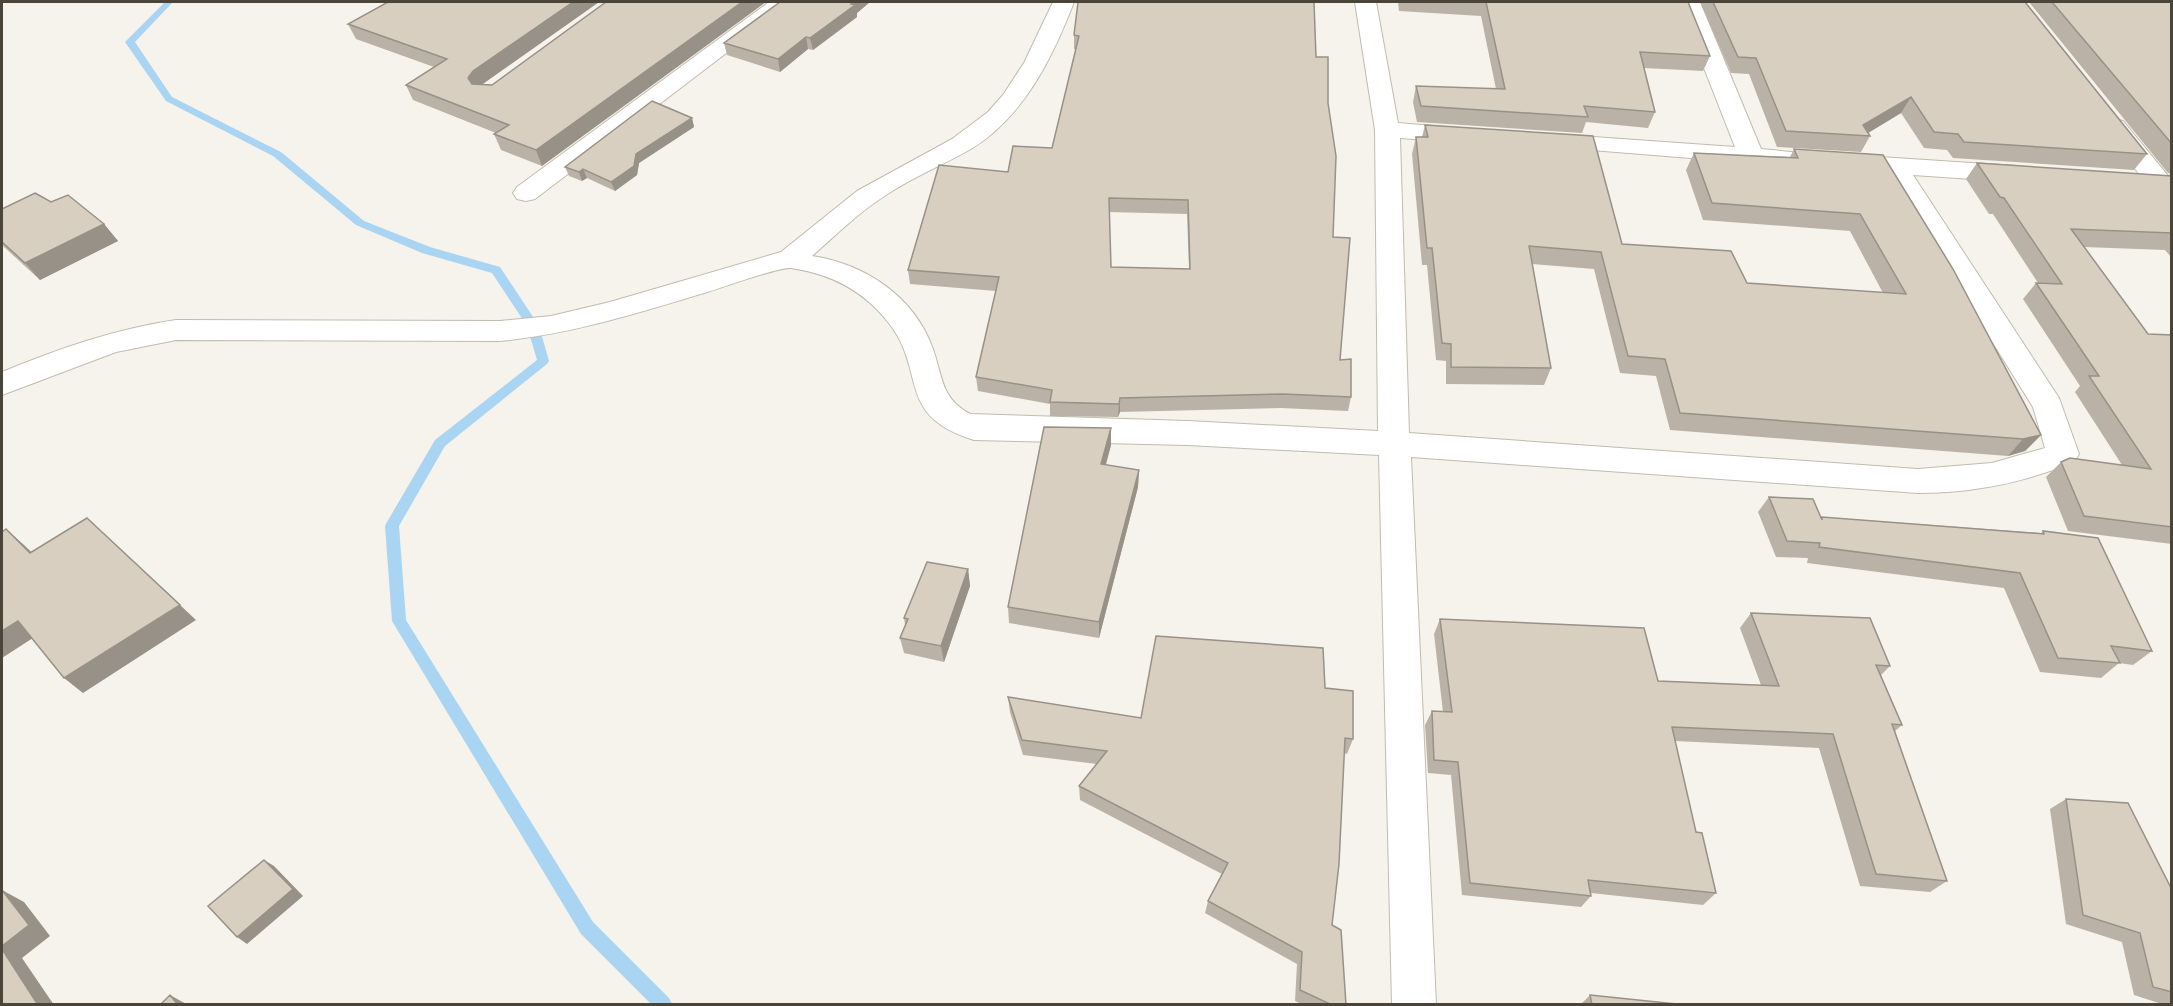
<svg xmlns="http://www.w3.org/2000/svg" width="2173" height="1006" font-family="Jost,sans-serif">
	<rect width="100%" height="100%" fill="#f6f3ec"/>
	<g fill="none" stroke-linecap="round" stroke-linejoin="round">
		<path fill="#a9d4f2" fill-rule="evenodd" d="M165 2H173L135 42 172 97 281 152 364 221 430 247 500 267 539 326 549 361 547 364 445 446 399 526 406 620 593 922 669 998 672 1004H651L581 934 392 621 385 526 387 522 435 440 537 360 527 326 492 273 422 253 356 225 273 156 166 101 125 42Z"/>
		<defs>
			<path id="minor" d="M769 2H793L535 199 526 201 517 199 513 193 517 187Z
				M1053 2H1074C1052 59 1024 116 971 149 943 165 913 177 886 195 859 212 836 235 812 256 865 264 914 296 933 349 943 378 941 398 970 414L1188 421 1378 431 1375 130 1355 2H1376L1398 123 1469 129 1478 131 1481 136 1478 141 1469 143 1400 138 1409 433 1918 469 1992 463 2045 448 2033 407 1887 173 1871 170 1867 165 1871 160 1880 157 2017 166 2026 169 2030 174 2026 179 2017 182 1913 175 2059 398 2079 454 2074 462C2023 483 1973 493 1918 493L1411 457 1436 1004H1392L1379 455 1188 445 974 440C894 415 928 372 888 322 863 290 831 274 791 268 778 267 721 288 704 293 635 314 571 334 500 341L176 340 116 352 2 395V372C58 349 115 329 176 320L500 321 551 316 610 302 781 252 857 191 952 139 988 112 1003 95 1024 63Z
				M1678 2H1700L1761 149 1822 155 1826 160 1822 165 1813 168 1542 146 1539 141 1542 136 1551 134 1735 147Z
				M2114 119 2123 121 2169 177 2172 181 2169 189 2160 191 2151 189 2105 131 2102 126 2105 121Z"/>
		</defs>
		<use href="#minor" stroke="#c2bbae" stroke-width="2"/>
		<use href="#minor" fill="#fff" fill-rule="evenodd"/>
	</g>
	<path fill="#bab2a6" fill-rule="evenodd" d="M388 2H599L482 84 492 85 606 2 542 166 501 150 494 134 496 133 413 100 406 85 434 67 356 39 348 24Z
		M780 2H870L857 13V17L813 50 808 49 780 72 727 55 724 43Z
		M1398 2H1688L1710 56 1703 71 1644 68 1655 112 1648 128 1586 122 1582 133 1417 122 1413 102 1416 86 1496 89 1481 16 1399 11Z
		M1700 2H2025L2147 154 2134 170 1953 158 1947 150 1924 148 1901 113 1868 133 1870 136 1861 152 1777 147 1749 74 1731 73Z
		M2029 2H2172V174L2168 173Z
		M1074 35 1316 57 1328 103 1333 237 1340 360 1351 397 1348 411 1281 408 1120 412 1118 417 1050 416V404L978 391 976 377 996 291 910 284 908 270 1008 172 1052 148 1076 49H1074ZM1109 212 1187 214 1189 269 1111 267Z
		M692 118 694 127 639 163 637 175 615 191 587 178 582 181 569 176 565 167Z
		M1425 125 1622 244 1747 283 1883 293 1850 231 1703 220 1686 170 1694 153 1790 157 1794 149 1883 155 2041 435 2025 451 2008 456 1670 430 1656 376 1620 373 1594 269 1532 264 1551 368 1544 385 1446 384V361L1436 360 1427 265H1422L1412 154 1416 137H1422Z
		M1977 163 2172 176V258L2165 250 2084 247 2148 334 2172 335V544L2068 531 2046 477 2061 462 2122 465 2075 392 2080 386 2023 299 2036 283H2038L1993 214H1989L1966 179Z
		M51 202 104 224 118 241 40 280 2 245V209Z
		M1111 428V445L1106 465 1139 470 1138 487 1099 638 1009 623 1008 607Z
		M1769 497 1821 518 1822 517 2041 533 2043 531 2152 651 2133 665 2119 663 2101 678 2040 672 2004 588 1807 563 1808 558 1776 557 1758 512Z
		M968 569 970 586 944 662 904 653 900 638 905 625 904 618Z
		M1751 613 1890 666 1881 675 1902 725 1895 731 1947 881 1930 892 1860 886 1819 748 1675 741 1696 832 1716 893 1703 905 1591 893V896L1581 907 1462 895 1451 775 1428 773 1425 725 1432 711 1443 712 1434 634 1440 619 1658 681 1761 685 1740 628Z
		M1325 688 1353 739 1347 754 1344 753 1332 925 1346 1005H1304L1295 1001 1297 964 1205 913 1208 901 1222 874 1080 800 1079 786 1097 764 1023 755 1010 712 1008 697 1141 718Z
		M2066 799 2172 890V1005H2165L2134 995 2122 942 2066 924 2050 809Z
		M1590 995 1592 1005H1580Z"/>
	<path fill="#979187" d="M573 2H599L480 86 475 93 468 78 473 71Z
		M742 2H766L542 166 536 150Z
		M854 2H870L857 13V17L813 50 810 38Z
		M806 37 808 49 780 72 778 59Z
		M1911 97 1901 113 1863 136V125Z
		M692 118 694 127 639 163 637 175 615 191 611 182 636 154Z
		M583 169 587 178 582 181 579 172Z
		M104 224 118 241 40 280 25 263Z
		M1120 398V412L1118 417 1119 404Z
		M1111 428V445L1101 481V464Z
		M2041 435 2025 451 2008 456 2023 439Z
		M1139 470 1138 487 1099 638V622Z
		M6 529 24 545 48 568 30 553Z
		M968 569 970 586 944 662 941 646Z
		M180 605 196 620 83 693 64 678Z
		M18 621 36 636 2 658V631Z
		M264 860 274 866 303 896 247 944 237 937Z
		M2 890 24 902 50 936 22 958 54 1005H38L2 949Z
		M170 995 188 1005H178Z"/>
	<path fill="#d8cfc1" stroke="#979187" stroke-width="1.5" fill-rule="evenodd" d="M388 2H573L473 71 468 78 472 84 492 85 606 2H742L536 150 494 134 509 125 406 85 447 59 348 24Z
		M780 2H854L851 4 855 5 810 38 806 37 778 59 724 43Z
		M1078 2H1314L1316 57H1328V103L1336 156 1333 237 1350 238 1340 360 1351 359V397L1283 394 1120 398 1119 404 1050 402 1052 390 976 377 999 277 908 270 939 165 1008 172 1013 146 1052 148 1079 36 1074 35ZM1109 198 1188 200 1190 269 1111 267Z
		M1486 2H1688L1710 56 1640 52 1655 112 1584 106 1588 117 1421 106 1416 86 1505 89Z
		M1713 2H2025L2147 154 1964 142 1958 134 1934 132 1911 97 1863 125 1870 136 1786 131 1756 58 1738 57Z
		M2052 2H2172V144Z
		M652 101 692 118 636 154 634 166 611 182 583 169 579 172 565 167Z
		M1425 125 1593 136 1622 244 1731 251 1747 283 1906 294 1860 214 1712 203 1694 153 1798 158 1794 149 1883 155 1953 269 2041 435 2023 439 1680 413 1665 359 1628 356 1601 252 1529 246 1551 368 1451 367V344L1442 343 1432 248H1427L1416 137H1428Z
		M1977 163 2172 176V233L2071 229 2148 334 2172 335V527L2084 516 2061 462 2070 458 2151 469 2089 376H2099L2036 283 2062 284 2004 198 2000 197Z
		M35 193 51 202 68 195 104 224 25 263 2 242V209Z
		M1044 427 1111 428 1101 464 1139 470 1099 622 1008 607Z
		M1769 497 1813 499 1822 520V517L2044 534 2043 531 2098 538 2152 651 2111 646 2120 663 2058 658 2020 573 1819 547 1820 543 1787 541Z
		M87 518 180 605 64 678 18 621 2 631V532L6 529 30 553Z
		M927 562 968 569 941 646 900 638 908 619 904 618Z
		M1751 613 1870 618 1890 666 1876 665 1902 725 1892 724 1947 881 1876 874 1833 734 1672 727 1696 832 1702 833 1716 893 1588 880 1591 896 1470 883 1458 762 1434 760 1432 711 1452 712 1440 619 1644 628 1658 681 1779 686Z
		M1156 636 1323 648 1325 688 1353 691V739L1345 738 1339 864 1332 925 1341 930 1346 1005H1332L1300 990 1302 952 1208 901 1228 863 1079 786 1107 751 1022 740 1008 697 1141 718Z
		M2066 799 2128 803 2172 890V992L2153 987 2140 933 2083 915Z
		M264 860 293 889 237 937 208 906Z
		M2 890 29 925 2 946Z
		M2 949 38 1005H2Z
		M170 995 178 1005H160Z
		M1590 995 1686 1005H1592Z"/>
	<rect width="2173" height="1006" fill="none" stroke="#4b4439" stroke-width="6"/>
</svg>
